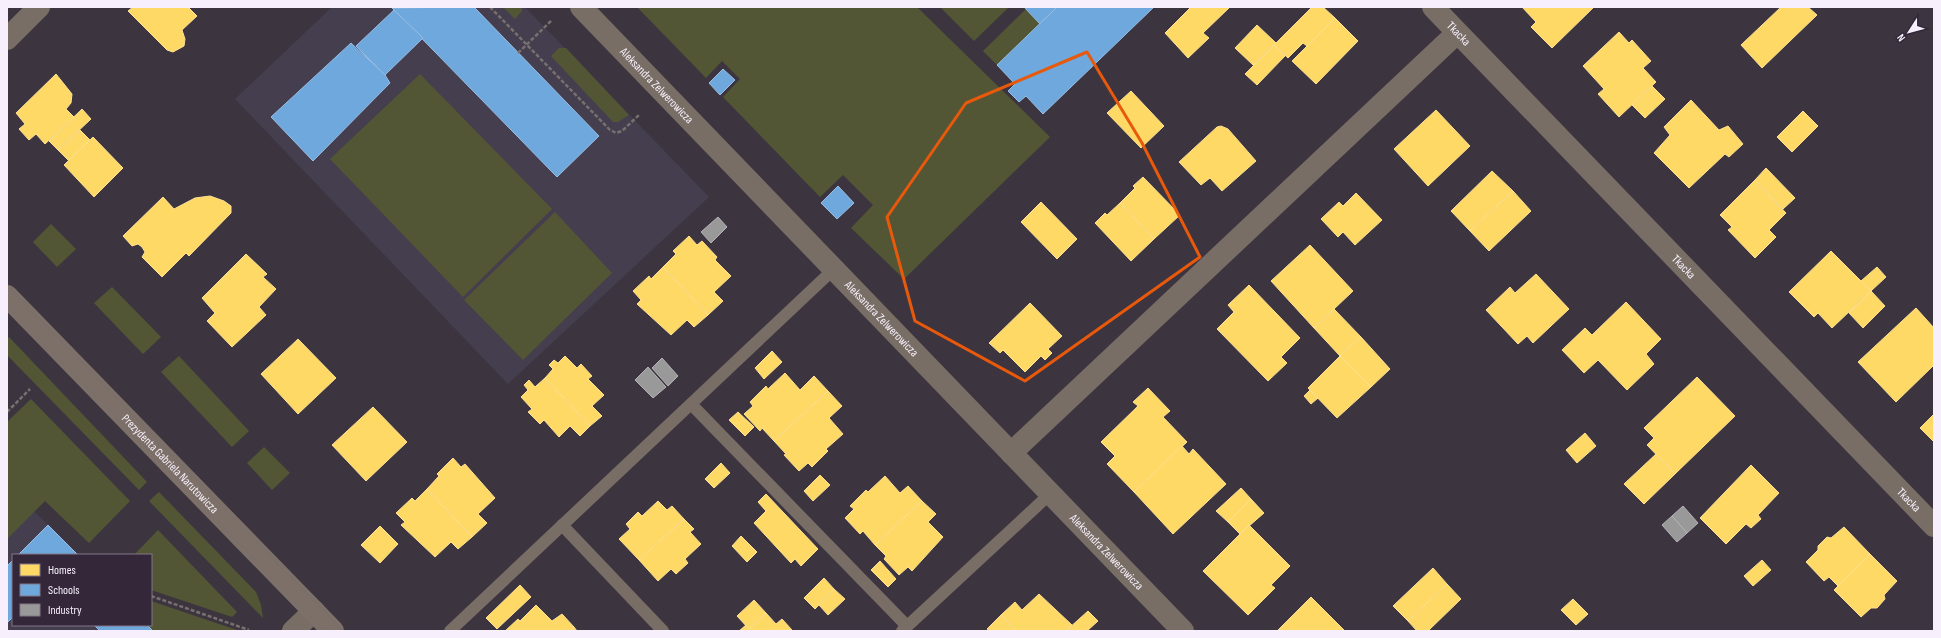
<svg xmlns="http://www.w3.org/2000/svg" width="1941" height="638" font-family="'Sofia Sans Condensed',sans-serif">
<style>
.education{fill:#443e4e}
.green{fill:#535635}
.homes{fill:#ffd966;stroke:#fde093}
.schools{fill:#6fa8dc;stroke:#98bee6}
.industry{fill:#999;stroke:#b5b3b7}
.lines{fill:none;stroke-linecap:round;stroke-linejoin:round}
.path{stroke:#78706f;stroke-width:2.5;stroke-dasharray:4 2;stroke-linecap:butt}
.lane{stroke:#796e66;stroke-width:12}
.street{stroke:#796e66;stroke-width:22}
.secondary{stroke:#7d7069;stroke-width:22}
.tram{stroke:#776e6e;stroke-width:1}
.marked{fill:none;stroke:#e8590c;stroke-width:3;stroke-linejoin:round}
.labels{text-anchor:middle;dominant-baseline:central;stroke-width:4;stroke-linejoin:round;paint-order:stroke}
.street-label{font-size:12px;fill:#f7f0fc;stroke:#332739}
</style>
<rect width="100%" height="100%" fill="#3c353f"/>
<!-- education -->
<g class="education">
<polygon points="332,7 525,7 709,197 508,384 235,99"/>
<polygon points="7,484 78,555 13,555 13,625 147,625 153,631 7,631"/>
</g>
<!-- green -->
<g class="green">
<polygon points="503,7 522,7 522,11 515,19"/>
<polygon points="637,7 917,7 1050,137 904,279 851,228 873,205 843,175 820,197 723,97 740,79 722,61 706,78"/>
<polygon points="940,7 1009,7 974,41"/>
<polygon points="1026,9 1040,24 997,65 983,51"/>
<polygon points="559,48 566,48 629,115 618,122 613,122 551,56"/>
<polygon points="420,74 552,209 463,297 330,159"/>
<polygon points="555,212 612,273 523,360 464,300"/>
<polygon points="51,224 76,249 57,267 33,242"/>
<polygon points="112,287 161,337 143,354 94,303"/>
<polygon points="9,337 147,482 139,490 7,355 7,339"/>
<polygon points="179,356 249,431 232,447 161,372"/>
<polygon points="31,399 130,501 89,543 45,501 7,539 7,422"/>
<polygon points="264,447 290,473 272,490 247,463"/>
<polygon points="159,492 256,592 261,605 263,618 149,501"/>
<polygon points="158,530 237,612 232,617 151,590 151,555 134,555"/>
<polygon points="151,601 237,630 153,631 147,625 151,625"/>
</g>
<!-- homes -->
<g class="homes">
<polygon points="133,7 188,7 197,16 182,30 185,39 184,46 173,52 167,50 128,11"/>
<polygon points="1191,7 1230,7 1203,33 1209,38 1188,58 1165,33"/>
<polygon points="1312,7 1323,7 1335,18 1307,46 1303,43 1288,58 1274,45"/>
<polygon points="1522,7 1594,7 1552,48 1531,27 1536,22"/>
<polygon points="1781,7 1808,7 1817,15 1762,68 1741,45"/>
<polygon points="1335,18 1358,41 1316,84 1292,61"/>
<polygon points="1257,25 1276,43 1253,65 1235,48"/>
<polygon points="1619,32 1629,43 1632,40 1651,61 1643,68 1656,82 1619,117 1598,94 1604,89 1583,66"/>
<polygon points="1274,45 1285,56 1257,85 1245,74"/>
<polygon points="56,74 72,94 71,103 66,109 74,117 45,144 36,134 29,140 19,129 25,124 16,113"/>
<polygon points="1652,86 1665,99 1645,118 1632,105"/>
<polygon points="1131,91 1164,126 1141,148 1107,113"/>
<polygon points="1691,100 1719,130 1728,126 1743,144 1729,157 1725,154 1689,188 1654,153 1670,135 1664,127"/>
<polygon points="82,109 91,119 58,150 49,141"/>
<polygon points="1436,110 1470,146 1428,186 1394,149"/>
<polygon points="1803,111 1818,126 1792,152 1777,137"/>
<polygon points="1221,126 1228,129 1256,161 1222,191 1210,178 1201,185 1179,162 1217,127"/>
<polygon points="80,130 90,140 69,161 58,150"/>
<polygon points="93,137 123,168 94,197 64,165"/>
<polygon points="1766,168 1795,198 1783,209 1755,180"/>
<polygon points="1492,171 1513,191 1470,231 1451,211"/>
<polygon points="1143,177 1180,215 1154,239 1120,203 1135,188 1133,186"/>
<polygon points="1755,180 1786,213 1769,230 1776,237 1755,258 1728,230 1732,227 1720,215"/>
<polygon points="1513,191 1531,211 1489,251 1470,231"/>
<polygon points="1356,193 1382,220 1355,245 1343,232 1338,237 1321,219 1339,202 1343,206"/>
<polygon points="210,196 224,201 231,206 231,213 189,256 186,253 162,277 142,257 145,252 142,247 138,244 132,246 123,236 163,197 174,209 195,198"/>
<polygon points="1041,202 1077,239 1057,259 1021,222"/>
<polygon points="1120,203 1154,239 1131,261 1095,223 1105,213 1107,215"/>
<polygon points="689,236 697,245 702,241 717,257 715,260 731,276 714,292 723,301 708,315 663,267 676,254 673,251"/>
<polygon points="1310,245 1353,291 1314,328 1271,281"/>
<polygon points="1831,251 1871,291 1832,328 1818,313 1814,317 1789,292"/>
<polygon points="246,254 267,274 263,277 276,289 259,307 266,315 232,347 207,321 215,313 202,298"/>
<polygon points="663,267 708,315 694,327 687,320 671,335 637,304 641,300 633,291 649,276 651,279"/>
<polygon points="1877,267 1886,277 1871,291 1861,281"/>
<polygon points="1536,274 1569,309 1533,343 1527,336 1518,344 1486,310 1510,287 1515,293"/>
<polygon points="1249,285 1300,338 1281,357 1287,363 1268,381 1217,329 1234,312 1228,305"/>
<polygon points="1871,291 1885,306 1863,328 1849,313"/>
<polygon points="1626,302 1661,339 1646,354 1654,364 1627,390 1598,360 1584,373 1562,350 1585,328 1592,335"/>
<polygon points="1030,303 1062,336 1048,349 1052,353 1045,360 1041,356 1025,372 1003,350 1000,353 989,343"/>
<polygon points="1916,308 1934,328 1934,365 1896,402 1858,362"/>
<polygon points="1334,309 1361,337 1340,356 1314,328"/>
<polygon points="1361,337 1390,369 1371,387 1340,356"/>
<polygon points="298,339 336,378 298,414 261,374"/>
<polygon points="772,351 782,362 764,379 755,368"/>
<polygon points="565,356 577,368 581,364 592,376 588,379 604,395 592,406 602,416 590,426 545,378 553,369 549,365 554,360 558,363"/>
<polygon points="1340,356 1371,387 1337,418 1308,388"/>
<polygon points="785,373 800,390 814,376 828,391 774,441 762,428 760,431 744,414 753,406 750,402 766,386 768,389"/>
<polygon points="1697,377 1735,416 1675,474 1647,445 1654,438 1644,428"/>
<polygon points="545,378 590,426 580,436 570,426 559,437 544,420 540,424 528,412 532,409 521,397 528,390 524,385 529,380 535,387"/>
<polygon points="1148,388 1170,411 1163,417 1187,442 1134,492 1107,464 1115,456 1101,442 1138,406 1133,402"/>
<polygon points="1310,390 1318,398 1311,404 1304,396"/>
<polygon points="828,391 842,406 829,418 843,434 826,449 828,451 812,467 808,463 799,471 784,455 786,454 774,441"/>
<polygon points="373,407 407,442 366,481 332,445"/>
<polygon points="738,412 754,427 745,436 729,420"/>
<polygon points="1934,414 1934,442 1920,428"/>
<polygon points="1585,433 1596,446 1577,463 1566,450"/>
<polygon points="1182,446 1189,454 1193,449 1226,484 1173,534 1134,492"/>
<polygon points="1656,454 1675,474 1644,504 1624,484"/>
<polygon points="453,458 461,467 465,464 495,498 478,514 487,523 472,537 427,489 439,476 437,474"/>
<polygon points="721,463 730,473 714,488 705,479"/>
<polygon points="1751,465 1779,493 1758,515 1761,519 1751,528 1746,524 1726,544 1700,518"/>
<polygon points="820,475 830,485 813,501 804,491"/>
<polygon points="885,476 900,493 908,486 922,501 875,545 863,531 860,534 845,518 854,509 850,506 866,490 868,492"/>
<polygon points="1241,488 1251,499 1228,522 1216,511"/>
<polygon points="427,489 472,537 458,549 451,542 435,557 401,525 405,522 396,513 412,498 415,501"/>
<polygon points="766,494 818,549 801,566 795,559 791,563 754,523 766,511 758,502"/>
<polygon points="1251,499 1264,513 1240,534 1228,522"/>
<polygon points="658,501 667,510 672,506 684,519 639,560 619,539 630,529 626,524 638,512 642,516"/>
<polygon points="922,501 936,514 928,522 943,537 912,571 908,567 899,575 884,559 886,556 875,545"/>
<polygon points="684,519 694,529 690,532 701,544 685,559 688,563 676,574 671,569 658,581 639,560"/>
<polygon points="1249,525 1290,566 1271,585 1275,588 1248,615 1203,571"/>
<polygon points="380,526 398,544 380,563 361,545"/>
<polygon points="1844,527 1870,554 1838,586 1829,577 1824,581 1806,562 1818,550 1818,546 1827,537 1831,538"/>
<polygon points="741,536 757,552 747,562 732,546"/>
<polygon points="1870,554 1897,581 1884,595 1885,599 1877,608 1871,608 1861,617 1834,590"/>
<polygon points="1762,560 1771,570 1753,586 1744,576"/>
<polygon points="880,561 896,579 888,587 871,570"/>
<polygon points="1433,568 1447,584 1408,621 1393,606"/>
<polygon points="824,578 834,589 815,609 804,598"/>
<polygon points="1447,584 1461,599 1428,631 1417,631 1408,621"/>
<polygon points="520,585 531,597 497,629 486,618"/>
<polygon points="834,589 845,599 828,615 819,605"/>
<polygon points="1039,594 1072,625 1068,629 1070,631 1016,631 1001,615 1015,602 1022,610"/>
<polygon points="1311,597 1345,631 1277,631"/>
<polygon points="1573,599 1588,614 1576,625 1561,610"/>
<polygon points="754,600 766,613 749,629 737,616"/>
<polygon points="536,605 552,621 562,614 574,627 569,631 505,631 518,619 520,621"/>
<polygon points="1088,611 1098,621 1087,631 1070,631 1068,629"/>
<polygon points="766,613 776,624 782,619 792,630 739,631 746,625 749,629"/>
<polygon points="1001,615 1016,631 990,631 987,629"/>
<polygon points="574,627 577,631 569,631"/>
</g>
<!-- schools -->
<g class="schools">
<polygon points="474,7 599,136 557,177 392,8"/>
<polygon points="1024,7 1057,7 1040,24"/>
<polygon points="1057,7 1154,7 1043,114 1026,96 1019,102 1008,91 1015,84 997,65"/>
<polygon points="394,10 423,38 385,75 356,46"/>
<polygon points="351,43 385,75 390,83 313,161 271,117"/>
<polygon points="723,69 735,80 720,95 709,83"/>
<polygon points="838,186 854,203 837,219 821,203"/>
<polygon points="48,525 78,555 18,555"/>
<polygon points="13,560 13,617 7,623 7,566"/>
<polygon points="94,625 147,625 153,631 100,631"/>
</g>
<!-- industry -->
<g class="industry">
<polygon points="718,217 727,227 711,243 701,232"/>
<polygon points="662,358 678,376 668,386 652,368"/>
<polygon points="648,367 666,387 653,398 635,380"/>
<polygon points="1683,506 1698,523 1687,533 1672,516"/>
<polygon points="1672,516 1687,533 1677,542 1662,525"/>
</g>
<g class="lines">
<!-- path -->
<g class="path">
<polyline points="490,7 610,130 616,133 622,131 640,114"/>
<polyline points="518,53 552,20"/>
<polyline points="7,412 30,389"/>
<polyline points="151,596 249,630"/>
</g>
<!-- lane -->
<g class="lane">
<polyline points="691,404 907,626"/>
<polyline points="562,525 663,631"/>
<polyline points="450,631 834,269"/>
<polyline points="902,631 1050,494"/>
</g>
<!-- street -->
<g class="street">
<path id="s1" d="M581 7 1183 631"/>
<path id="s2" d="M1433 7 1934 526"/>
<polyline points="7,39 39,7"/>
<polyline points="1011,453 1457,33"/>
<polyline points="293,631 314,611"/>
</g>
<!-- secondary -->
<path class="secondary" id="s3" d="M7 296 333 631"/>
<!-- tram -->
<g class="tram">
<polyline points="7,286 343,631"/>
<polyline points="7,305 324,631"/>
</g>
</g>
<!-- marked area -->
<path class="marked" d="M1087 52 1142 143 1200 257 1025 381 915 321 887 217 966 103Z"/>
<g class="labels">
<!-- street labels -->
<g class="street-label">
<text stroke="none"><textPath href="#s2" startOffset="37">Tkacka</textPath></text>
<text stroke="none"><textPath href="#s1" startOffset="109">Aleksandra Zelwerowicza</textPath></text>
<text stroke="none"><textPath href="#s2" startOffset="361">Tkacka</textPath></text>
<text stroke="none"><textPath href="#s1" startOffset="433">Aleksandra Zelwerowicza</textPath></text>
<text stroke="none"><textPath href="#s3" startOffset="234">Prezydenta Gabriela Narutowicza</textPath></text>
<text stroke="none"><textPath href="#s2" startOffset="685">Tkacka</textPath></text>
<text stroke="none"><textPath href="#s1" startOffset="757">Aleksandra Zelwerowicza</textPath></text>
</g>
</g>
<!-- border -->
<rect width="1941" height="638" fill="none" stroke="#f7f0fc" stroke-width="16"/>
<!-- legend -->
<rect x="12" y="554" width="140" height="72" fill="#332739" stroke="#817787"/>
<rect x="20" y="564" width="20" height="12" fill="#ffd966" stroke="#817787"/>
<text x="48" y="574" font-size="12" fill="#f7f0fc">Homes</text>
<rect x="20" y="584" width="20" height="12" fill="#6fa8dc" stroke="#817787"/>
<text x="48" y="594" font-size="12" fill="#f7f0fc">Schools</text>
<rect x="20" y="604" width="20" height="12" fill="#999999" stroke="#817787"/>
<text x="48" y="614" font-size="12" fill="#f7f0fc">Industry</text>
<!-- north arrow -->
<g transform="translate(1909 32) rotate(234)" stroke="#332739" stroke-width="3" paint-order="stroke">
<path d="M0-3L7 15L0 10L-7 15Z" fill="#f7f0fc"/>
<text y="-6" font-size="11" font-weight="bold" text-anchor="middle" fill="#f7f0fc">N</text>
</g>
</svg>
